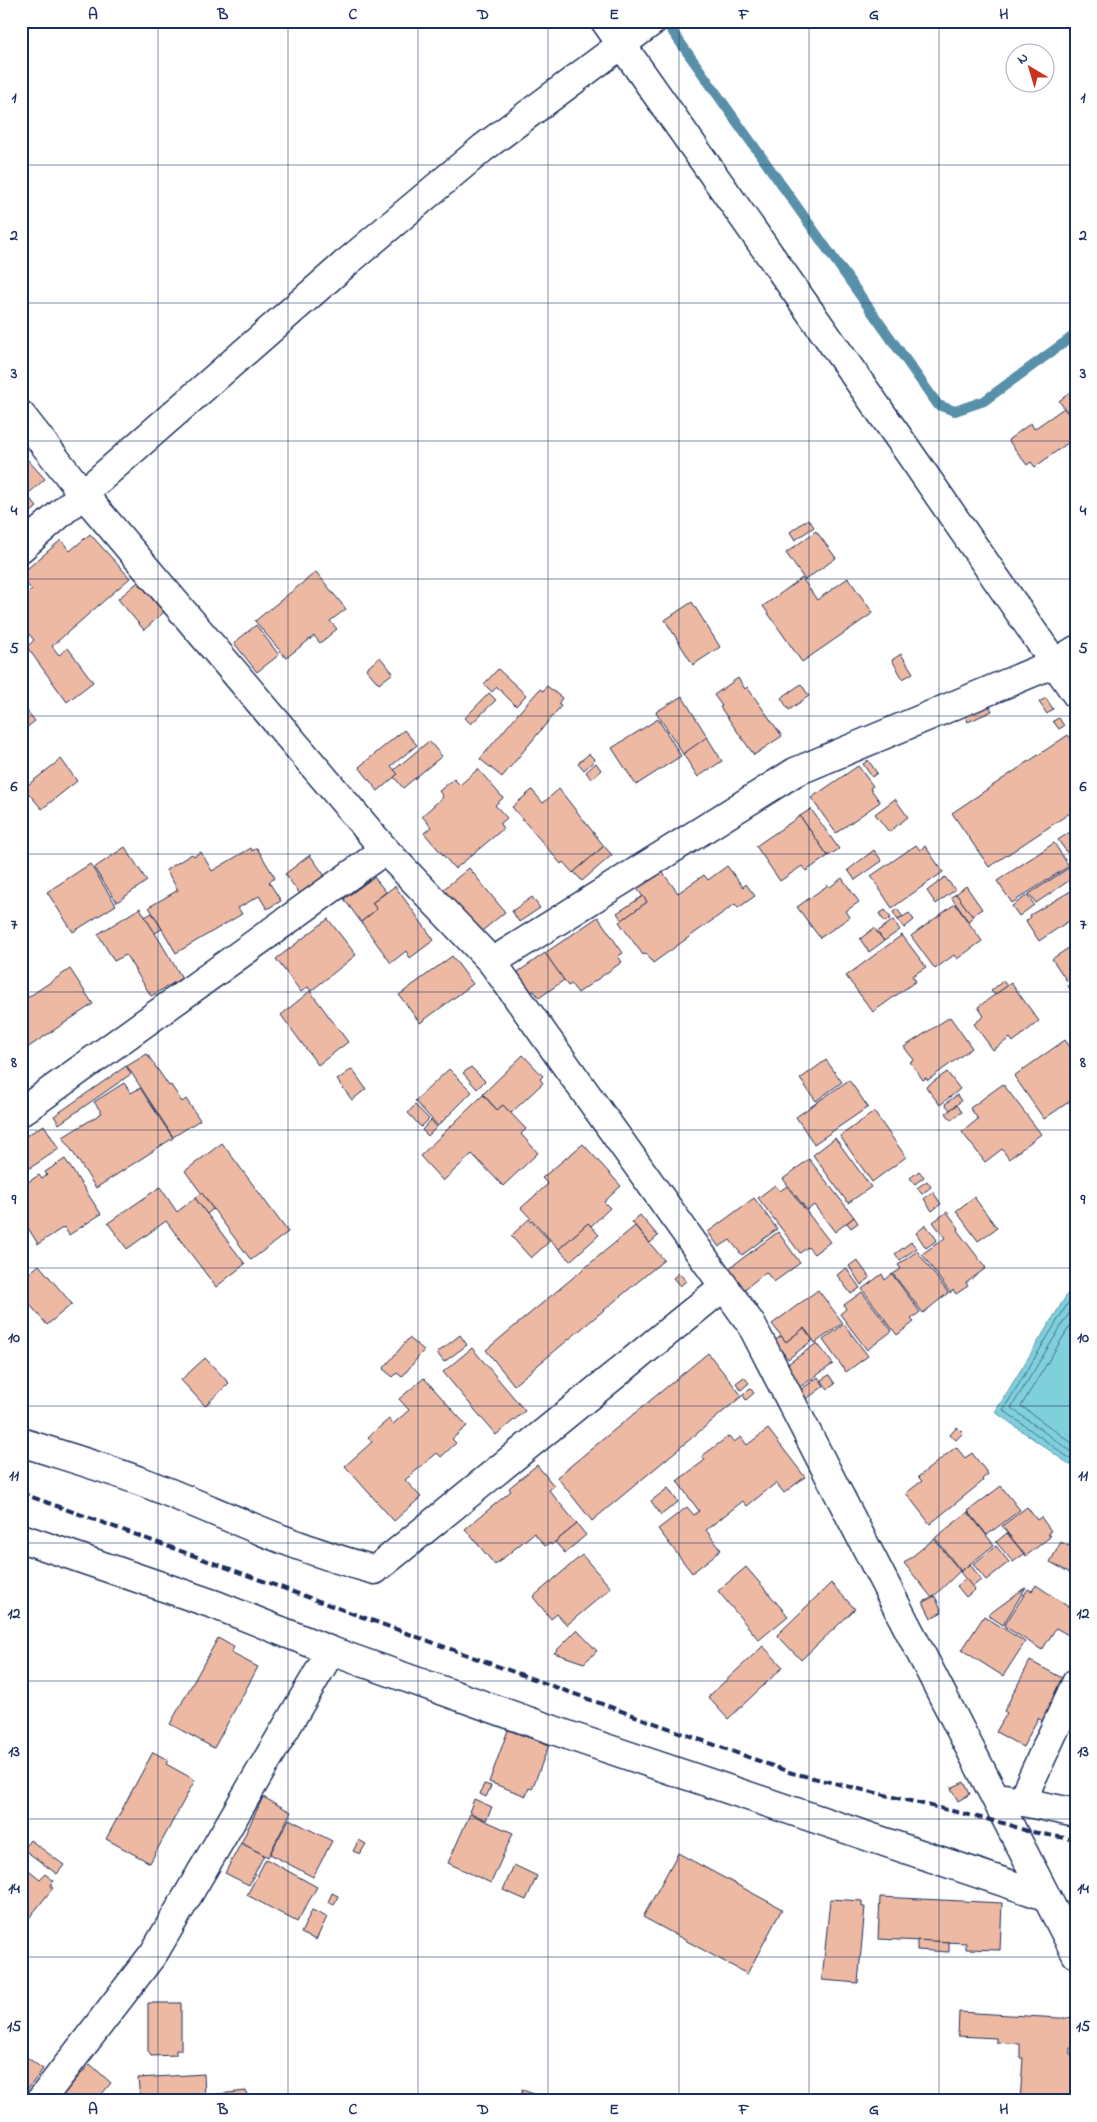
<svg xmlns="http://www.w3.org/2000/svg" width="1097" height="2122" font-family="'Indie Flower',sans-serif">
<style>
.water{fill:#80d0db;stroke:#5890a9}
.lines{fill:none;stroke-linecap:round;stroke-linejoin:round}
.shore{stroke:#436f90;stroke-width:1}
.stream{stroke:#5890a9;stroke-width:10}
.building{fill:#eeb9a2;stroke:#1b2f5e}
.minor-casing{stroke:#1b2f5e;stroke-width:31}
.tertiary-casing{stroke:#1b2f5e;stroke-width:31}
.minor{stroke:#fff;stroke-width:28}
.tertiary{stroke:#fff;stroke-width:28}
.rail{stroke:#1b2f5e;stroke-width:4;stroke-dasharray:8 4;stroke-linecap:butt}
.grid{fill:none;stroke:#1b2f5e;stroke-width:1;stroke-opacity:0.55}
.neatline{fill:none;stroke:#1b2f5e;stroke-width:2}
.grid-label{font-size:16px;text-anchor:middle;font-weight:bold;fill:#1b2f5e}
</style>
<rect width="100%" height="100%" fill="#fff"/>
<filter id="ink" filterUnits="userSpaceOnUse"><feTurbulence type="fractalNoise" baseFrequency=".02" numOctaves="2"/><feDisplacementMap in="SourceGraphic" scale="10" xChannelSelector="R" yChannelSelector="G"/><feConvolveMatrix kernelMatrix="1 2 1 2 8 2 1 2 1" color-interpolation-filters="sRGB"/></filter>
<g filter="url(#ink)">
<!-- water -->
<polygon class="water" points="1076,1280 1076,1469 995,1412"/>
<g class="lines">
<!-- shore -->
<g class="shore">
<polyline points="1076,1290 1003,1410 1076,1463"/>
<polyline points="1076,1302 1011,1408 1076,1455"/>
<polyline points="1076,1316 1021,1406 1076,1446"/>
</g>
<!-- stream -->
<polyline class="stream" points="665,21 938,405 955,411 984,401 1076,334"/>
</g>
<!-- building -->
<g class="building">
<polygon points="1076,388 1076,424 1059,401"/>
<polygon points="1064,408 1076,424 1076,437 1035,467 1031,462 1027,465 1008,440 1031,423 1034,429"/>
<polygon points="27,459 45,479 28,494 21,487 21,464"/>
<polygon points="26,494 37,507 21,521 21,498"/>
<polygon points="808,519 814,527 795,540 790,532"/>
<polygon points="816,531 836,558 805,580 786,553"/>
<polygon points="90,534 130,578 52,646 59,655 68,648 93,682 67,702 27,647 34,640 21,625 21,598 32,590 21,578 21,574 61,540 70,551"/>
<polygon points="316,572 346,609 330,621 337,629 320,643 314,636 286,658 255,621"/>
<polygon points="802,578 817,600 848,578 873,613 802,662 763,606"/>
<polygon points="138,582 164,612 144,630 118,599"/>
<polygon points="692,602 720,647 693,665 665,620"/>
<polygon points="256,625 279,655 257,672 234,643"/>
<polygon points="901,654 913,673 903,679 892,660"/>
<polygon points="380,657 393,673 379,684 366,669"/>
<polygon points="498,669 526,695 516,706 497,687 492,692 484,684"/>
<polygon points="738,678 745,689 747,687 782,736 754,755 720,707 722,706 714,695"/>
<polygon points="801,684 809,696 789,710 781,698"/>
<polygon points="547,686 562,698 558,704 561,706 502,777 480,759 522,709 540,689 543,691"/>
<polygon points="489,693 496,700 471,724 465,718"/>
<polygon points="682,696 708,738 683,754 656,712"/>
<polygon points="1046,698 1053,709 1047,714 1039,702"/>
<polygon points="21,703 35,721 21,732"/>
<polygon points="989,705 992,711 968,722 965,714"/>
<polygon points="1059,718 1064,726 1059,729 1053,721"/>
<polygon points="658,719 681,756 636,785 612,748"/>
<polygon points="404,730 417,745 391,766 398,774 378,791 359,767"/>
<polygon points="1068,735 1076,746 1076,809 989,867 952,813"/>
<polygon points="707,737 722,761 698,777 683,754"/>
<polygon points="429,741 442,756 403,788 394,777 398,774 394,770"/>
<polygon points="589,754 595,760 584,770 578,763"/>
<polygon points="61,759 77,781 42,809 24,788"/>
<polygon points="868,760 877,773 872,777 863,764"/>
<polygon points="596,763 601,770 591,779 586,772"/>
<polygon points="858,766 873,786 870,788 880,802 836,833 811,798"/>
<polygon points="478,769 503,798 495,805 507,818 500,824 503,829 455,869 424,833 431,827 422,816 443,797 439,791 454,779 460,785"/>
<polygon points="559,789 604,846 573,873 563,862 561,864 512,807 532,790 543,803"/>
<polygon points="895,799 908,817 889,832 875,814"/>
<polygon points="811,809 839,849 828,856 800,816"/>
<polygon points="800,816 828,856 806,871 802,866 780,881 756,846"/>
<polygon points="1076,828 1076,861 1074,862 1058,840"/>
<polygon points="1054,843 1069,866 1012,903 997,881"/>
<polygon points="916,845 920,850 925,846 943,872 892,908 871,876"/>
<polygon points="604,846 612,855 582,881 574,872"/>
<polygon points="125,847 147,881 117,902 94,868"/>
<polygon points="251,848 252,851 257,848 275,878 269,882 281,901 267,909 259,896 238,908 242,914 176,953 149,907 178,890 166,870 192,854 194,856 201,852 212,871"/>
<polygon points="874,850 882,861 855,880 848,870"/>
<polygon points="310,855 325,876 300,894 285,874"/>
<polygon points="90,864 116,905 73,932 47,892"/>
<polygon points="657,865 678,893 704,875 708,880 727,866 743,887 746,884 755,896 738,908 735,904 653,963 646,953 643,955 619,922 647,902 632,882"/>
<polygon points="1070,867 1076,876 1036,903 1029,894"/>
<polygon points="469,868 505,912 476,936 440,892"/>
<polygon points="374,877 386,892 372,903 377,909 361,922 344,899"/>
<polygon points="945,877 955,890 936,904 927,891"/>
<polygon points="842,878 859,902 846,911 850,917 820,938 797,907 828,885 830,887"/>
<polygon points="395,886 434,940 410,958 406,951 391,963 361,922 377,909 372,903"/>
<polygon points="966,886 982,909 972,916 956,894"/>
<polygon points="1076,888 1076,916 1039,941 1026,921 1031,917 1030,915"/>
<polygon points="956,894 973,917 968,921 951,897"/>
<polygon points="1028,895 1034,905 1019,916 1012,906"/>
<polygon points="643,896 647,902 622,920 617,913"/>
<polygon points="532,897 540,908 519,922 512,911"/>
<polygon points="955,904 982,941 957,959 954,955 935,969 911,936"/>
<polygon points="140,908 182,978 151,996 126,955 114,961 98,934"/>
<polygon points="897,909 903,917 898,920 893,912"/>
<polygon points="885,910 891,918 885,922 879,914"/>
<polygon points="152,913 162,929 155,933 145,917"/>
<polygon points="909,913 914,920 904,928 898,920"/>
<polygon points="598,917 623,953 618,956 622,962 578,993 571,984 568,986 545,953"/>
<polygon points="328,919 356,955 311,991 308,987 301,992 276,959"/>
<polygon points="893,920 900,930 884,941 877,932"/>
<polygon points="874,928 884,941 869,952 860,939"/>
<polygon points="902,935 926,967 912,976 916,981 873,1012 846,976"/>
<polygon points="1076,943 1076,975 1067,981 1052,959"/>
<polygon points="545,953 564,980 539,998 534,991 529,994 515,974"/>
<polygon points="452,956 473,984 420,1023 399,995"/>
<polygon points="70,969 93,1004 21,1052 21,1002"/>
<polygon points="1003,981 1007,986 995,995 991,991"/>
<polygon points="1076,981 1076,991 1073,993 1068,986"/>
<polygon points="1011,983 1039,1021 1013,1042 1010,1038 993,1050 974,1024 984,1016 978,1007"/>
<polygon points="310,991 348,1042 318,1065 281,1015"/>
<polygon points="950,1017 972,1048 928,1080 926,1078 923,1080 910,1062 914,1060 904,1047"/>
<polygon points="1065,1040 1076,1055 1076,1097 1044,1119 1014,1076"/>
<polygon points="147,1054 169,1086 171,1085 182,1102 186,1099 200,1120 173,1137 127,1066"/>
<polygon points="523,1055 543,1076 540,1079 543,1083 511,1113 503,1105 497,1110 483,1094"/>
<polygon points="826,1060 842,1082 816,1101 800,1079"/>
<polygon points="126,1066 131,1074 59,1124 54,1116"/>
<polygon points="471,1067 485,1081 477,1089 463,1073"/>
<polygon points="352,1069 366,1089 352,1100 337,1080"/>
<polygon points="449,1069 472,1092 438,1126 415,1101"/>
<polygon points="947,1072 960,1089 940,1105 926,1087"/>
<polygon points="849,1080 868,1107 814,1144 796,1117"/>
<polygon points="124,1083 131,1093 140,1088 173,1138 96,1188 63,1137 102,1113 94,1102"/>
<polygon points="1003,1084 1041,1134 1009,1159 1002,1149 985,1162 962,1132 978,1119 970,1108"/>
<polygon points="483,1095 497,1110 503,1105 526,1129 521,1134 538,1153 503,1186 472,1154 443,1181 420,1156"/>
<polygon points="957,1095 961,1101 950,1110 945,1104"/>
<polygon points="415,1105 429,1119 421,1127 408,1113"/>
<polygon points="957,1105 962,1112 951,1120 946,1113"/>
<polygon points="874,1112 906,1157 872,1182 840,1136"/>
<polygon points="431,1120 437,1127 428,1136 422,1130"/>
<polygon points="44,1125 59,1149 30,1168 21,1154 21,1139"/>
<polygon points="835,1138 871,1187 848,1203 813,1155"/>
<polygon points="222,1143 288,1232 251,1260 185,1171"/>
<polygon points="583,1144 621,1186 604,1202 610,1208 591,1226 588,1223 559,1249 521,1208 548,1184 542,1178"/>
<polygon points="65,1159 101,1214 69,1235 64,1227 38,1244 25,1223 21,1225 21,1192 27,1188 25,1184 39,1175 42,1179 47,1175 45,1172"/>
<polygon points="809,1159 854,1217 835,1232 814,1205 807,1210 783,1179"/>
<polygon points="919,1171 924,1177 915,1184 910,1178"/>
<polygon points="927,1181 931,1187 922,1194 917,1188"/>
<polygon points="775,1185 780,1191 787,1186 830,1242 814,1254 808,1247 800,1253 758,1198"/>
<polygon points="160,1187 177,1212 195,1198 245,1264 216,1287 166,1221 127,1249 108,1223"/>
<polygon points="933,1192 941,1204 932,1211 924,1199"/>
<polygon points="202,1193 213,1209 207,1214 195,1198"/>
<polygon points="974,1197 997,1228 978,1241 956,1211"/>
<polygon points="754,1198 777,1229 742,1255 730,1240 719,1247 708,1232"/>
<polygon points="947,1212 959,1228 957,1230 986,1268 966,1283 968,1286 956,1294 953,1290 950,1293 922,1254 945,1238 933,1222"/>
<polygon points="640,1215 658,1236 650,1243 632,1222"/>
<polygon points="854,1217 858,1223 851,1228 847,1223"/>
<polygon points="529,1219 550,1241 531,1258 511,1236"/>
<polygon points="588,1223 599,1235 570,1261 559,1249"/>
<polygon points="926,1225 937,1240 926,1248 916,1233"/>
<polygon points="635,1226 664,1260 514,1385 486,1350"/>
<polygon points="778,1232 800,1263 774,1282 766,1272 736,1296 720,1275"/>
<polygon points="911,1242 917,1248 900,1260 895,1254"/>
<polygon points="917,1251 948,1293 923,1313 893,1274 901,1269 898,1265"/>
<polygon points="857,1260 870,1278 861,1285 849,1266"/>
<polygon points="39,1265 72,1304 47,1325 21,1294 21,1280"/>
<polygon points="846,1268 860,1288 851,1294 837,1275"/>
<polygon points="679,1273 686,1281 680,1286 673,1278"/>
<polygon points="882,1274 885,1280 892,1274 920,1312 911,1319 914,1322 897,1335 862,1289"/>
<polygon points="818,1290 843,1323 815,1343 804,1328 786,1342 772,1324"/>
<polygon points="862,1292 892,1331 867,1350 840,1314 846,1309 844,1305"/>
<polygon points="844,1324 868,1356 846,1372 823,1340"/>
<polygon points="804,1328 813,1340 788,1359 774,1341 781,1336 786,1342"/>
<polygon points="460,1335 467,1345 444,1362 437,1353"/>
<polygon points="409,1338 424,1350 402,1377 397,1373 393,1377 383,1369"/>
<polygon points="817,1343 833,1364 800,1387 785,1366"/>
<polygon points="472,1348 525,1411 496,1435 443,1372"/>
<polygon points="708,1353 742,1396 592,1521 557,1477"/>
<polygon points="205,1358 229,1383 205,1406 181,1380"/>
<polygon points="829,1375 835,1384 828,1389 821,1380"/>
<polygon points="744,1377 749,1383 741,1390 736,1383"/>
<polygon points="818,1377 824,1386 805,1400 799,1391"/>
<polygon points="424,1378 467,1426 452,1439 456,1443 441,1457 437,1453 405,1480 421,1497 394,1521 345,1466 372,1442 368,1437 389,1419 393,1424 409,1410 399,1399"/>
<polygon points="750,1388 754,1393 746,1400 743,1395"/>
<polygon points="957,1427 963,1433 956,1440 950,1435"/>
<polygon points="768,1429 805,1477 784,1493 776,1483 747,1506 743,1501 706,1530 721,1550 692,1573 658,1529 687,1507 694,1515 699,1511 677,1481 705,1460 702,1456 729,1436 734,1442 741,1437 747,1445"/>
<polygon points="956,1447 965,1458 972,1453 988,1474 982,1479 983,1481 930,1524 906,1493 922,1481 918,1477"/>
<polygon points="537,1465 554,1486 549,1490 577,1524 551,1545 550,1543 545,1546 534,1533 495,1565 465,1529 511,1491 509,1488"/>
<polygon points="1001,1486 1020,1510 987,1535 968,1511"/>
<polygon points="668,1488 678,1502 661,1515 651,1501"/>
<polygon points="1027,1507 1037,1520 1041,1517 1051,1531 1048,1533 1050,1537 1026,1556 1002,1526"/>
<polygon points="968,1512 994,1545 961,1571 935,1538"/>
<polygon points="577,1524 586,1535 565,1553 555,1542"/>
<polygon points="1007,1533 1024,1554 1013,1562 996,1542"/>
<polygon points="934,1539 960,1571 932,1598 904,1563"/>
<polygon points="1076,1541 1076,1576 1050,1562 1061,1542 1068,1546"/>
<polygon points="996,1546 1009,1562 986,1580 973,1564"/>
<polygon points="582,1555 611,1588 567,1625 557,1614 551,1619 533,1597"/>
<polygon points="970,1564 981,1580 972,1587 960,1572"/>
<polygon points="746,1567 788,1616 759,1640 718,1591"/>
<polygon points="966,1579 975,1590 966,1597 957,1586"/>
<polygon points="831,1583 855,1609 801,1660 777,1635"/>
<polygon points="1036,1585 1076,1612 1076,1627 1070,1636 1056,1628 1042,1650 1004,1626 1028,1589 1032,1591"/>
<polygon points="1026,1587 1003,1625 988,1615"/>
<polygon points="935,1596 942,1612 931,1618 923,1602"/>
<polygon points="984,1616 1025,1642 1003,1676 962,1650"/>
<polygon points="577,1630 597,1651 584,1663 554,1653"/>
<polygon points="218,1638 234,1647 231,1653 258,1667 214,1748 170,1724"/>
<polygon points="763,1646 783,1667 728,1719 708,1697"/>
<polygon points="1030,1661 1066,1680 1044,1722 1038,1718 1023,1747 996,1732 1007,1713 1004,1711"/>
<polygon points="508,1730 549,1745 532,1789 529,1788 526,1796 489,1782"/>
<polygon points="153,1752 168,1760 166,1764 195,1780 150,1863 106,1839"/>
<polygon points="964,1782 970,1794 958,1801 951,1788"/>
<polygon points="484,1784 491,1786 486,1797 480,1794"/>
<polygon points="263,1797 291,1812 268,1857 241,1843"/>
<polygon points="474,1799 492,1807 486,1820 469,1812"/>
<polygon points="470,1814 513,1833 491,1883 448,1863"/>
<polygon points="289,1819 332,1841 313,1877 270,1854"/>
<polygon points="30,1840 64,1865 57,1874 23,1849"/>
<polygon points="359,1840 366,1844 360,1854 353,1851"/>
<polygon points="241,1843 264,1855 249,1885 225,1873"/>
<polygon points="678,1853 782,1909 747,1974 643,1917"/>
<polygon points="266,1859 317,1887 297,1922 247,1895"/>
<polygon points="21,1864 40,1879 45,1874 54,1881 50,1886 53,1888 21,1928"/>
<polygon points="514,1865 537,1876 526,1900 503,1890"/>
<polygon points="332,1893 338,1896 334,1905 328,1902"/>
<polygon points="880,1897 1002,1903 1000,1950 966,1949 966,1943 878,1939"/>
<polygon points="830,1899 862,1901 862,1907 865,1907 858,1983 822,1980"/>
<polygon points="312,1910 327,1917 316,1940 301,1933"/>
<polygon points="917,1940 949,1942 949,1952 917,1950"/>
<polygon points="148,2003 181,2003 181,2050 176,2050 176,2055 151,2056 148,2051"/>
<polygon points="959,2012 1076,2019 1076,2048 1070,2048 1070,2054 1076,2054 1076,2101 1020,2101 1023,2058 1020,2058 1020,2044 996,2042 996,2038 958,2036"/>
<polygon points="21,2053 43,2069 21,2098"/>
<polygon points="90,2064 111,2083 96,2101 57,2101"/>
<polygon points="204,2074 205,2097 153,2101 150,2099 140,2099 138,2078"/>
<polygon points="522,2090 556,2101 522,2101"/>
<polygon points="246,2091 247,2096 258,2095 258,2098 264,2098 264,2101 209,2101 209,2095"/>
</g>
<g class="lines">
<defs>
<g id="minor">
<polyline points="21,415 84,495 385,850 492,962 751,1324 1076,1954"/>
<polyline points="21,548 345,264"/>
<polyline points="492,962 795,772 1055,663 1076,650"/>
<polyline points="21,1112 385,850"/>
<path d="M21 1442C67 1457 114 1470 158 1488 230 1517 299 1550 375 1570L723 1287"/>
<polyline points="21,1538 216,1605 331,1651 576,1738 1045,1896"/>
<polyline points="1004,1798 1076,1813"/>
<polyline points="1021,1802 1076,1683"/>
<polyline points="40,2101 154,1953 331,1651"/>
</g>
<g id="tertiary">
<polyline points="605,21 901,441 1076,694"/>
<polyline points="345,264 483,148 653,21"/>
</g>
</defs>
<!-- minor casing -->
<use href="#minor" class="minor-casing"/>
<!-- tertiary casing -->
<use href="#tertiary" class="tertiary-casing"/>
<!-- minor -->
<use href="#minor" class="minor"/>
<!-- tertiary -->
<use href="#tertiary" class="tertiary"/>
<!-- rail -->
<polyline class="rail" points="21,1493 792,1773 1007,1824 1027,1831 1076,1840"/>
</g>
</g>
<!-- grid -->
<path class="grid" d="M158 21V2101M288 21V2101M418 21V2101M548 21V2101M679 21V2101M809 21V2101M939 21V2101M21 165H1076M21 303H1076M21 441H1076M21 579H1076M21 716H1076M21 854H1076M21 992H1076M21 1130H1076M21 1268H1076M21 1406H1076M21 1543H1076M21 1681H1076M21 1819H1076M21 1957H1076"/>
<!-- margin -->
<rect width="1097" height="2122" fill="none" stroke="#fff" stroke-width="55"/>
<!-- north arrow -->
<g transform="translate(1030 68) rotate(322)"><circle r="24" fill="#ffffff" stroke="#a4acbf"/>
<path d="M0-4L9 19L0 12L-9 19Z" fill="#c8321e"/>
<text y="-8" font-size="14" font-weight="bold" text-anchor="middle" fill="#1b2f5e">N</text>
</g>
<rect x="28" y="28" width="1042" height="2066" class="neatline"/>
<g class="grid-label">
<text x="93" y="19">A</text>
<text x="223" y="19">B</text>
<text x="353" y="19">C</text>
<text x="483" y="19">D</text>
<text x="614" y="19">E</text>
<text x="744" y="19">F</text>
<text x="874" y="19">G</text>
<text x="1004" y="19">H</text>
<text x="14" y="102">1</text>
<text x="1083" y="102">1</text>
<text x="14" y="240">2</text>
<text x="1083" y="240">2</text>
<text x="14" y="378">3</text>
<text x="1083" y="378">3</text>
<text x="14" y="515">4</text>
<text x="1083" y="515">4</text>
<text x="14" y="653">5</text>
<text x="1083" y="653">5</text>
<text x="14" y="791">6</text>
<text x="1083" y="791">6</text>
<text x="14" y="929">7</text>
<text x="1083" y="929">7</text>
<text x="14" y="1067">8</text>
<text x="1083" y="1067">8</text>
<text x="14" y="1204">9</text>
<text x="1083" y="1204">9</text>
<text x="14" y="1342">10</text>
<text x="1083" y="1342">10</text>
<text x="14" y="1480">11</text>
<text x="1083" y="1480">11</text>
<text x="14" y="1618">12</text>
<text x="1083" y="1618">12</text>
<text x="14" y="1756">13</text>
<text x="1083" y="1756">13</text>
<text x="14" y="1893">14</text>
<text x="1083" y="1893">14</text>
<text x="14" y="2031">15</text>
<text x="1083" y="2031">15</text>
<text x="93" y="2114">A</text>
<text x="223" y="2114">B</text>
<text x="353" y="2114">C</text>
<text x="483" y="2114">D</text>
<text x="614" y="2114">E</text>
<text x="744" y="2114">F</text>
<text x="874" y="2114">G</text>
<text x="1004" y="2114">H</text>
</g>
</svg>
